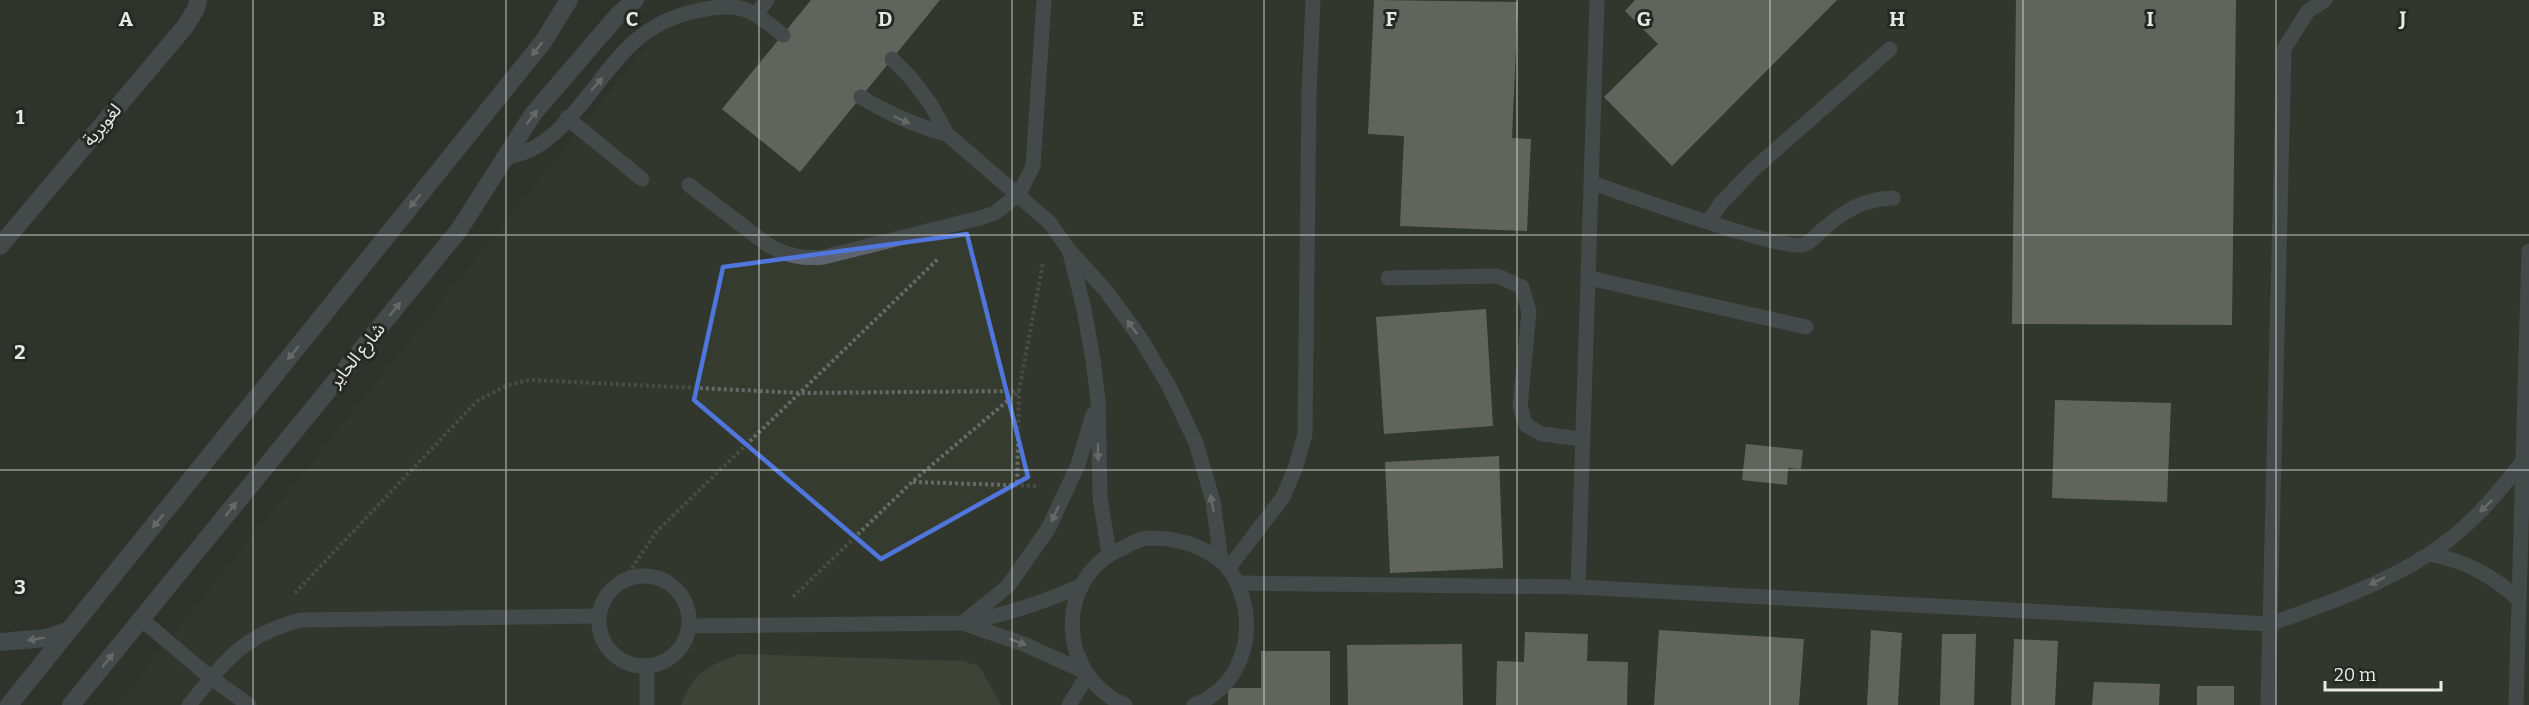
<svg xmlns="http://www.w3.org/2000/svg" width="2529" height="705" font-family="Bitter,'Noto Sans Arabic',serif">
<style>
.built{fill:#353c2f}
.green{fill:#4e5a45}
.building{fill:#9ca099}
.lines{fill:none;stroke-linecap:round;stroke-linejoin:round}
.path{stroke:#676a64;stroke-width:4;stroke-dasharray:3 3;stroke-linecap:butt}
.lane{stroke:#5d646f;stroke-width:15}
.street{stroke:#5d646f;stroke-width:18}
.oneway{fill:#a9aeb0}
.marked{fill:none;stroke:#5075dc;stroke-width:4.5;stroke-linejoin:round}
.grid{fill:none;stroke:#e8eae6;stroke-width:1.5;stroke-opacity:0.55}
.labels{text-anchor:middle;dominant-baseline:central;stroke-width:6;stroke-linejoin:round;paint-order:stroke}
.street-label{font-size:18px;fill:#e8eae6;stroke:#252923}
.grid-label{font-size:20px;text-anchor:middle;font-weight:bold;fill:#e8eae6;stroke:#252923;stroke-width:6;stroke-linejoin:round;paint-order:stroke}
</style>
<rect width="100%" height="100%" fill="#2f332c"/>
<!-- built -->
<polygon class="built" points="684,0 2529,0 2529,705 117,705"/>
<!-- green -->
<path class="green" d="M740 654 963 661 979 666 1001 705H681C694 671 709 666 740 654Z"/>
<!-- building -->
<g class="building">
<polygon points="811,0 940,0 800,172 722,109"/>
<polygon points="1374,0 1518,2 1512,138 1531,139 1527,231 1400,226 1404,136 1368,134"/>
<polygon points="1635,0 1837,0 1672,166 1604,97 1658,44 1625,11"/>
<polygon points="2016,0 2236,0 2232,325 2012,324"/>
<polygon points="1486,309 1493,426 1384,434 1376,317"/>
<polygon points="2055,400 2171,403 2167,502 2052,498"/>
<polygon points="1746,444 1803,450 1801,469 1788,468 1787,485 1742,480"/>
<polygon points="1499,456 1503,568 1390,573 1385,462"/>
<polygon points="1659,630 1804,639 1799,705 1654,705"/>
<polygon points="1871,630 1902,633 1898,705 1867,705"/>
<polygon points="1525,632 1588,634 1587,661 1628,662 1627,705 1496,705 1497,661 1524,662"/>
<polygon points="1942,634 1976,634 1974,705 1940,705"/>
<polygon points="2014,639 2058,641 2055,705 2011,705"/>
<polygon points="1462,644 1463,705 1348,705 1347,645"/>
<polygon points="1261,651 1330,651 1330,705 1228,705 1228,688 1261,688"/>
<polygon points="2094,682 2160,684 2159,705 2092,705"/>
<rect x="2197" y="686" width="37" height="19"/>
</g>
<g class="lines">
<!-- path -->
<g class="path">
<polyline points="913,482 1038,486"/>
<polyline points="625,578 657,531 939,258"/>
<polyline points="295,593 477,401 508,385 530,380 801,393 1019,391 1017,485"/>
<polyline points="793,597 912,482 1019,391 1043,262"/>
</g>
<!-- lane -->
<g class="lane">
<polyline points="757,13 767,0"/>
<polyline points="892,59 911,78 931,105 947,134 1050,223 1069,250 1107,292 1141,339 1170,388 1196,443 1213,501 1221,561"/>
<path d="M861 97C889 114 915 126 947 134"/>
<polyline points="567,118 642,179"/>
<path d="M505 157C564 151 593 77 635 41 652 26 673 16 696 11 739 1 750 8 783 35"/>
<path d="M1592 183C1622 193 1783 251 1803 245 1810 243 1815 236 1821 231 1844 211 1862 199 1893 198"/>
<path d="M689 185 768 245C787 256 803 259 824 257L980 218 995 213 1019 194 1033 166 1044 0"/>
<polyline points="1709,221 1722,202 1755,168 1890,49"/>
<polyline points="1070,253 1084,309 1093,360 1098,400 1100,497 1109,554"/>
<polyline points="1388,278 1498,276 1522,287 1529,312 1520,407 1526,425 1542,434 1581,439"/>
<polyline points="1589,278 1806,327"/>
<path d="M2429 554C2466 561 2492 575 2519 600"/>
<polyline points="1228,569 1283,497 1296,466 1305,434 1309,94 1313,0"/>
<circle cx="644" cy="621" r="45"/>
<path d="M1238 583 1578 587 2270 624C2324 605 2381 585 2429 554 2467 530 2496 496 2523 461"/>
<polyline points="1578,587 1597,0"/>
<polyline points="141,619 211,678 249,705"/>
<polyline points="965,621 1008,586 1048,529 1078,465 1093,414"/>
<polyline points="965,624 1024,644 1085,672"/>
<path d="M690 626 962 623C1005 615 1043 603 1082 585"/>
<path d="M189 705C226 660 243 635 301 620L598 616"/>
<polyline points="647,705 647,666"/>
<polyline points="1069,705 1087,676"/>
<path d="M1125 705C1057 676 1053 577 1123 548 1131 544 1140 538 1149 538 1175 538 1200 544 1221 561 1232 570 1238 583 1242 596 1255 639 1239 688 1194 705"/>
<polyline points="2268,705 2284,49 2308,11 2325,0"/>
<polyline points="2516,705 2529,251"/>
</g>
<!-- street -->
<g class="street">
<polyline points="0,246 184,28 196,9 198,0"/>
<polyline points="0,642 46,638 70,630"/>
<polyline points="9,705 543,42 569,0"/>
<polyline points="71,705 459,230 533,114 618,15 635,0"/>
</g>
</g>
<!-- one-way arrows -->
<defs><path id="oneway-solid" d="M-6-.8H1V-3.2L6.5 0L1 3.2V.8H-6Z" transform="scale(1.5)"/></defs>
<g class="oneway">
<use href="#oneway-solid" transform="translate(537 49) rotate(128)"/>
<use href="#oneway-solid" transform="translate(597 84) rotate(-49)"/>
<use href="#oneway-solid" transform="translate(532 117) rotate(-53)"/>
<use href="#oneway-solid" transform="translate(902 120) rotate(25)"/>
<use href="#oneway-solid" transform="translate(415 201) rotate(129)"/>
<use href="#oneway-solid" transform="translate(395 309) rotate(-51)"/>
<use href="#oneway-solid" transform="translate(1132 327) rotate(-126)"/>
<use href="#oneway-solid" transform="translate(293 353) rotate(129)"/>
<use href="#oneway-solid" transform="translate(1098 452) rotate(90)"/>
<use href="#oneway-solid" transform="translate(1212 503) rotate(-101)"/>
<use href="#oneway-solid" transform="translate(2486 506) rotate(136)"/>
<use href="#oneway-solid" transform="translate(231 509) rotate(-51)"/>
<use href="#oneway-solid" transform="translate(1055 514) rotate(115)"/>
<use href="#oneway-solid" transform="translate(158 521) rotate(129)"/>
<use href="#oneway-solid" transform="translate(2377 581) rotate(154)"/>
<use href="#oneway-solid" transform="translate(36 639) rotate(171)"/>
<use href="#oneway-solid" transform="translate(1018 642) rotate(21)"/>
<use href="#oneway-solid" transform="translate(108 660) rotate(-51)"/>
</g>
<!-- marked area -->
<path d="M0 0H2529V705H0ZM967 234 1028 477 881 559 694 400 723 267Z" fill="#2f332c" fill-opacity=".55" fill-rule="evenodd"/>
<path class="marked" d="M967 234 1028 477 881 559 694 400 723 267Z"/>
<!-- grid -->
<path class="grid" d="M253 0V705M506 0V705M759 0V705M1012 0V705M1264 0V705M1517 0V705M1770 0V705M2023 0V705M2276 0V705M0 235H2529M0 470H2529"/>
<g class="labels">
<!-- street labels -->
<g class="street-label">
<text transform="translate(102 125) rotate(-50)">لغويرية</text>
<text transform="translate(357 355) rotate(-51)">شارع الحاير</text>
</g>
</g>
<g class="grid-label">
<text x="126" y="26">A</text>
<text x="379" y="26">B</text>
<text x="632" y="26">C</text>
<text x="885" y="26">D</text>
<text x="1138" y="26">E</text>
<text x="1391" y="26">F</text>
<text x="1644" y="26">G</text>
<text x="1897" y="26">H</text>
<text x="2150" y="26">I</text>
<text x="2403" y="26">J</text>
<text x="20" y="124">1</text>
<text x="20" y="359">2</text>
<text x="20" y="594">3</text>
</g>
<!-- scale -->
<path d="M2325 681v9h116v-9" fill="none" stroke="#e8eae6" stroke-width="3"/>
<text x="2334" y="681" font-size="18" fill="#e8eae6" stroke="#252923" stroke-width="4.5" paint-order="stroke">20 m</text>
</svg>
